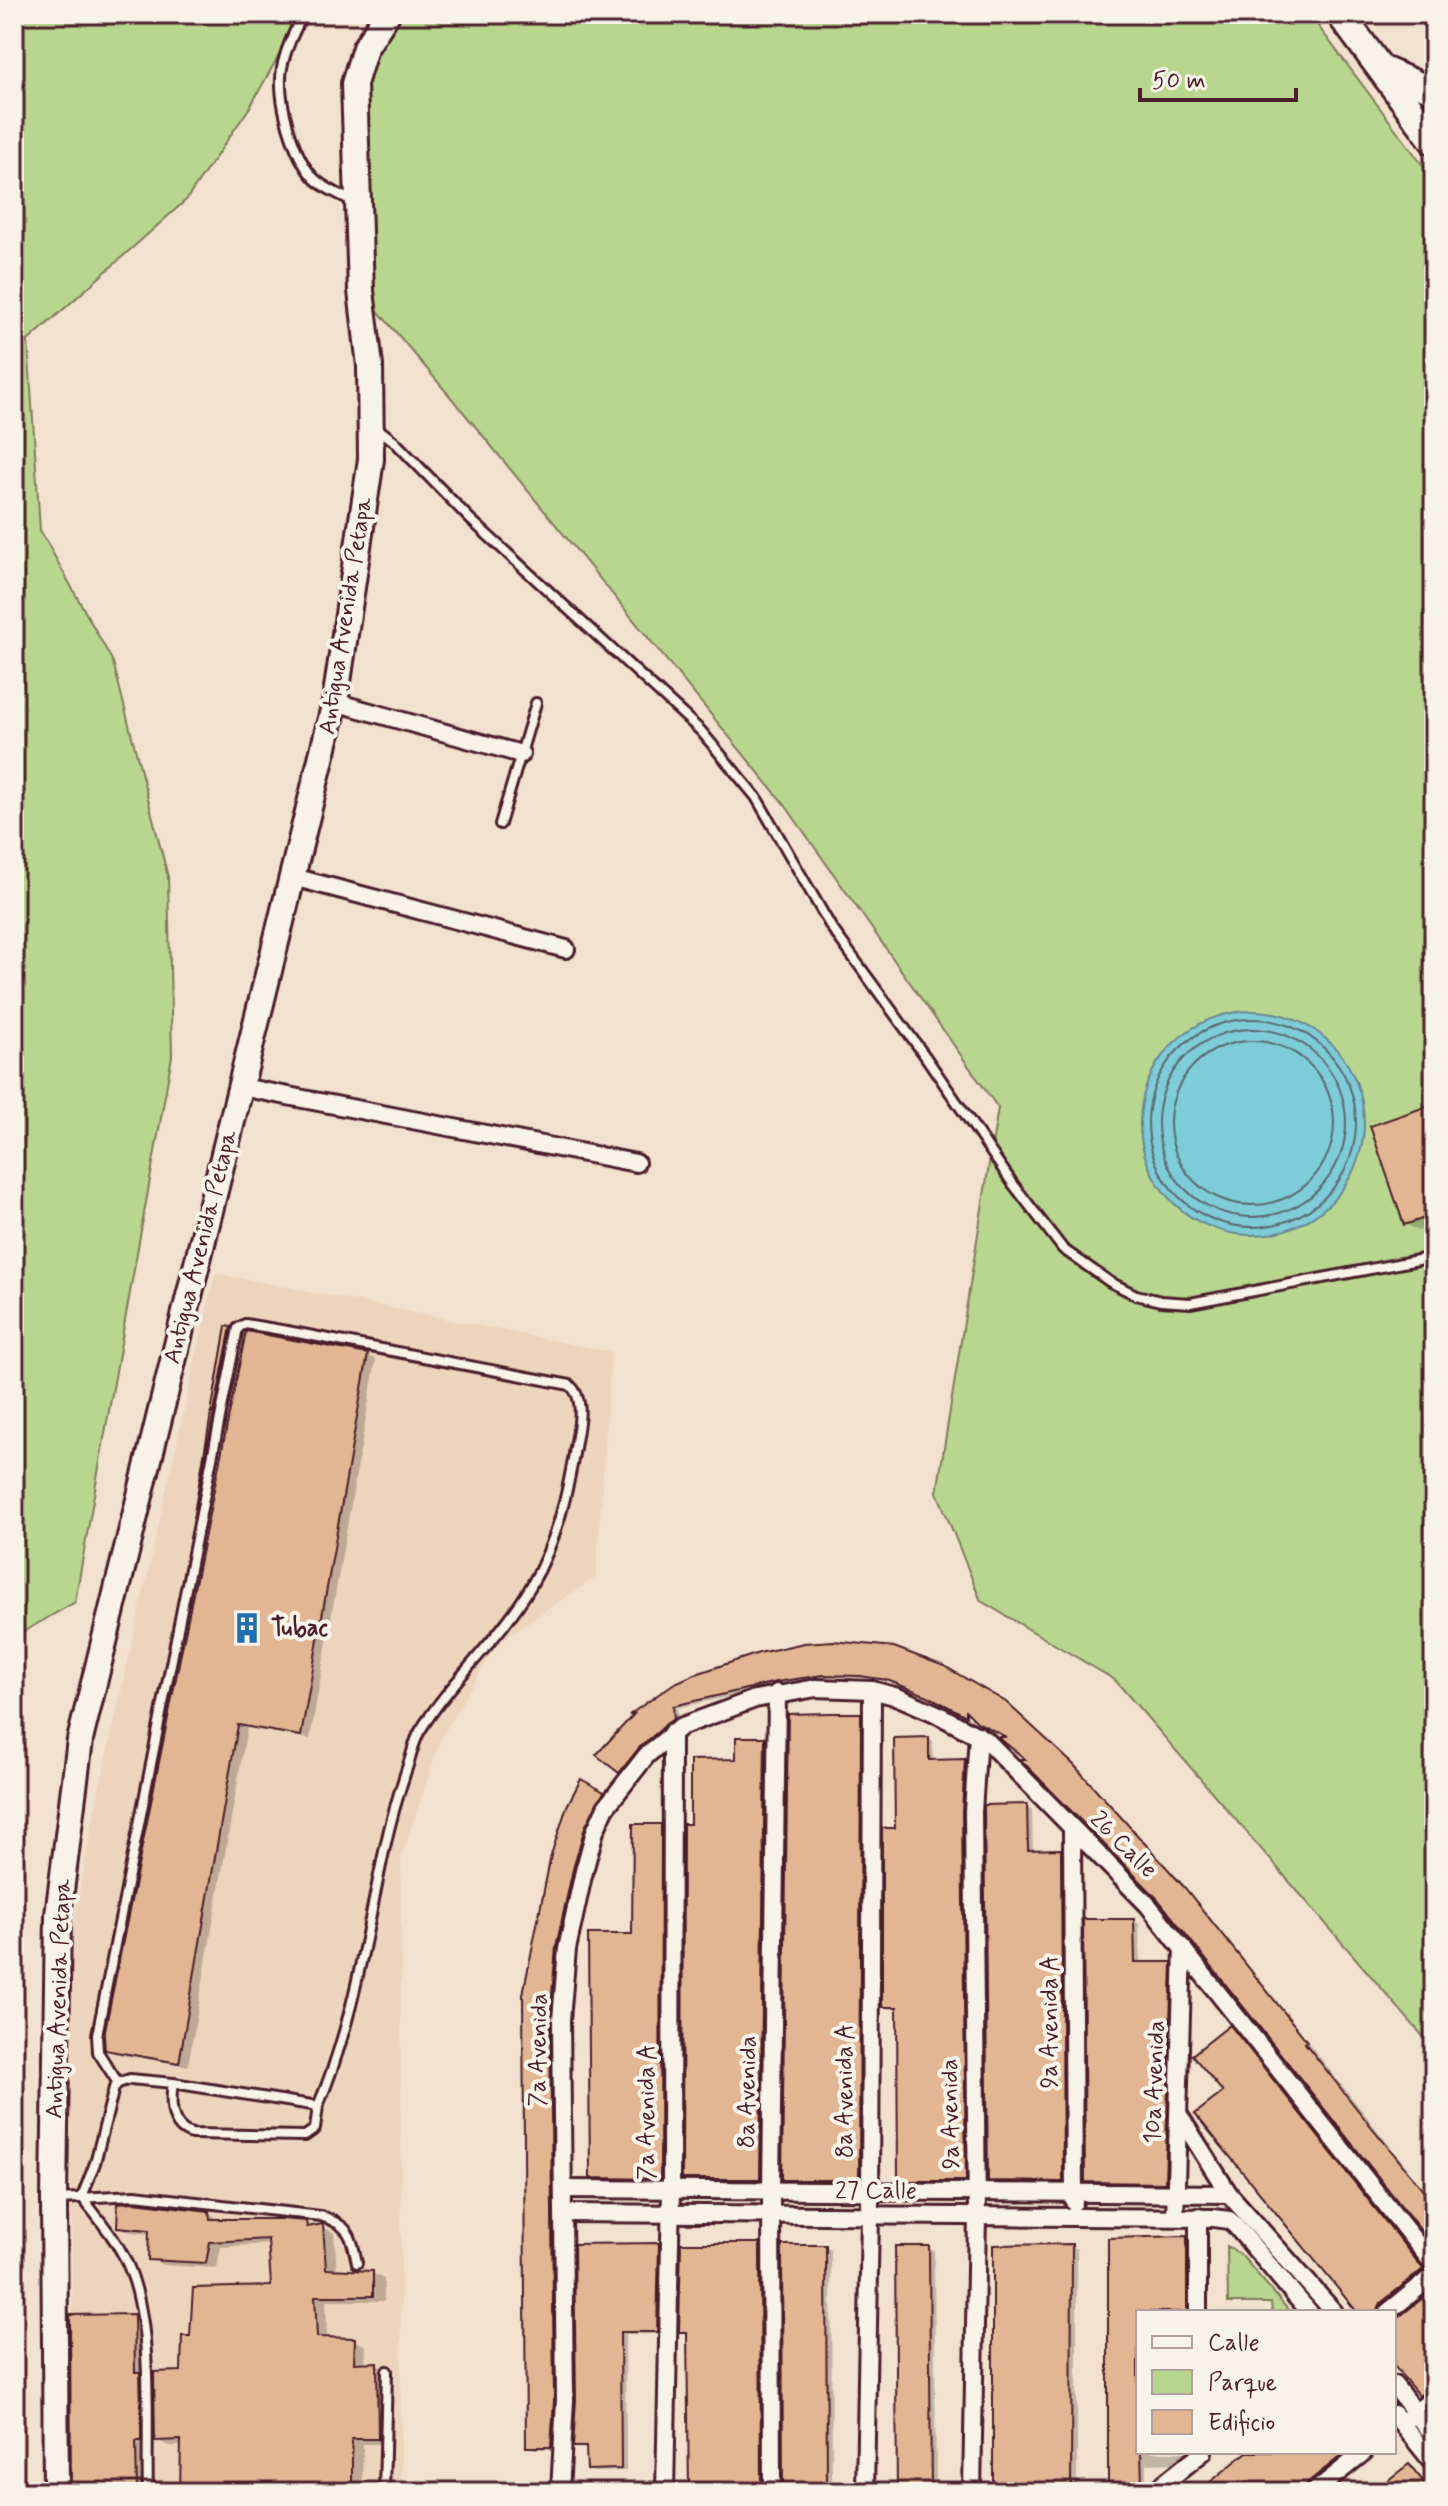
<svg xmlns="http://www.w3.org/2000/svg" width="1448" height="2506" font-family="Mynerve,sans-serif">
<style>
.built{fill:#edd4bc}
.green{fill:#b8d68e;stroke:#817a5c;stroke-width:2}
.water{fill:#7dcdd9;stroke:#698793;stroke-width:2}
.shadow{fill:#0003}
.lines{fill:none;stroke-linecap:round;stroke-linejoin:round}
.shore{stroke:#5e6571;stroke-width:2}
.building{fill:#e3b693;stroke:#4a1f2b;stroke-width:2}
.lane-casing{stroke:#4a1f2b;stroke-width:14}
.street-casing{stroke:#4a1f2b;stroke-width:22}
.secondary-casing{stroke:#4a1f2b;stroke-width:30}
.primary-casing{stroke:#4a1f2b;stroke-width:32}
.lane{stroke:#f7f3e8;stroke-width:8}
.street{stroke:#f7f3e8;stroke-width:16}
.secondary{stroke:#f7f3e8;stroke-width:24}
.primary{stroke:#f7f3e8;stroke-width:26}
.labels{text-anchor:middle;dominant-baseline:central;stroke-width:8;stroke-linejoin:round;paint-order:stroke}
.street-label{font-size:24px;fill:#4a1f2b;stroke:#f7f3e8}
.poi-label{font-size:24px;font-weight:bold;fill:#4a1f2b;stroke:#f7f3e8;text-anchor:start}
</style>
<rect width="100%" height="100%" fill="#f1e1ce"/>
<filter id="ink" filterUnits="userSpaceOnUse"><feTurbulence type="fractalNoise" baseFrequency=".0125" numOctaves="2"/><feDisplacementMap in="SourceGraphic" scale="16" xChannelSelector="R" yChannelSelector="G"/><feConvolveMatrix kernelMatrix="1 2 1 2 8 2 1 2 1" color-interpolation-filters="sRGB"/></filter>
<g filter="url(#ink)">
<!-- built -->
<polygon class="built" points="215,1273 611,1352 596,1577 498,1642 441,1738 401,1858 401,2492 75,2492 68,1953 96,1804"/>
<!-- green -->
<g class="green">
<polygon points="14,14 302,14 250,107 186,200 28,341 40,530 113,662 168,877 172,1056 75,1602 14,1637"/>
<polygon points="391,14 1309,14 1434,180 1434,2049 1115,1680 981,1601 937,1492 998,1108 785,805 470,420 361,291 360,107 369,50"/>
<polygon points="1227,2246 1242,2256 1290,2312 1272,2312 1271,2303 1228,2303"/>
</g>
<!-- water -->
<circle class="water" cx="1252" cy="1123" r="112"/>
<!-- shadow -->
<g class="shadow">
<polygon points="1434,1106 1434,1226 1418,1231 1406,1224"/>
<polygon points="228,1328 239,1334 202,1522 195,1518"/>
<polygon points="367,1355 376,1360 310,1739 247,1728 188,2066 116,2054 107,2049"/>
<polygon points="864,1644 893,1649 1011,1707 1079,1769 1190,1893 1434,2202 1434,2244 1157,1896 1013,1739 970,1713 971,1716 894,1682 867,1678 829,1677 794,1682 677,1708 679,1721 625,1774 620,1771 635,1716 633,1715 673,1687 804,1645"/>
<polygon points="860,1715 866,1718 864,2182 790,2182 784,2178"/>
<polygon points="765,1739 770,1742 765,2181 689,2181 684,2178 692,1826 738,1761"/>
<polygon points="928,1739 933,1742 933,1762 965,1761 970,1764 971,2183 905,2182 900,2179 899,2009 889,2009 884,2006 897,1830"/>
<polygon points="582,1782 608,1796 561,1951 559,2404 556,2449 534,2449 528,2446 525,1994"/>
<polygon points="1027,1806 1032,1810 1033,1852 1061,1851 1066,1854 1068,2184 995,2183 990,2180"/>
<polygon points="660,1826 666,1829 665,2181 598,2180 592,2177 634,1936"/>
<polygon points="1134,1921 1139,1924 1140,1964 1171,1964 1176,1967 1170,2184 1092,2184 1087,2181"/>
<polygon points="1230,2028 1235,2031 1428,2273 1384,2312 1360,2312 1225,2092"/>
<polygon points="209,2213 220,2220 306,2223 314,2228 323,2227 334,2233 337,2271 372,2273 384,2279 384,2301 326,2301 327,2340 354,2340 366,2346 365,2364 377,2364 388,2370 389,2444 363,2444 362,2492 182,2492 183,2446 168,2446 157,2440 183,2373 192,2338 273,2288 271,2244 221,2247 217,2268 162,2265 150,2258 151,2234 130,2232 119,2226"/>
<polygon points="1186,2238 1192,2241 1193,2312 1138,2312 1138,2452 1194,2452 1180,2463 1146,2464 1146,2486 1115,2487 1110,2484 1110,2240"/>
<polygon points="658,2245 664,2249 662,2334 625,2334 626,2471 594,2472 589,2469 588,2449 576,2446 578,2400"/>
<polygon points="760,2245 765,2248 766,2492 691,2492 689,2334 681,2331"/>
<polygon points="1072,2246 1077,2249 1077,2492 996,2492 995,2247"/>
<polygon points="826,2247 831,2250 832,2492 785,2492"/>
<polygon points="928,2248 934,2251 936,2492 899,2492"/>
<polygon points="1434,2291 1434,2391 1425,2398 1420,2394 1394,2361 1394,2323"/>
<polygon points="133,2316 144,2322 147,2492 73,2492"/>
<polygon points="1250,2452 1355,2452 1309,2492 1202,2492"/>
</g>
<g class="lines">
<!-- shore -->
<g class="shore">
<circle cx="1252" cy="1123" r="104"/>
<circle cx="1252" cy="1123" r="94"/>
<circle cx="1252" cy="1123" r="82"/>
</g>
</g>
<!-- building -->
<g class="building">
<polygon points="1434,1104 1434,1215 1404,1225 1370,1126"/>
<polygon points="226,1326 231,1327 193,1519"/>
<polygon points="246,1331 368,1354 301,1736 238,1725 179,2063 105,2050 104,2035"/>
<polygon points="833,1641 894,1647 944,1666 1006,1702 1073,1764 1185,1888 1307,2041 1305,2043 1361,2114 1434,2203 1434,2247 1157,1898 1020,1759 1025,1759 998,1737 1006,1737 977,1722 966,1711 966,1716 928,1696 887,1680 860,1676 823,1675 776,1682 673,1706 674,1718 639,1748 619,1773 596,1755 634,1714 629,1715 673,1684 693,1675 759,1653 804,1643"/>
<polygon points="829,1713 861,1713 859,2180 782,2180 788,1714"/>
<polygon points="736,1737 765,1737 760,2179 682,2179 683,1824 690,1824 690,1760 736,1759"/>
<polygon points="929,1737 929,1760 965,1759 962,1812 966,2181 898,2181 897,2007 882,2007 882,1828 895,1828 894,1738"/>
<polygon points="581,1779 604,1792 585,1827 573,1869 556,1947 550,2019 554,2400 551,2447 526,2447 523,1994 551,1855 567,1806"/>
<polygon points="1027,1804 1028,1850 1061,1849 1063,2182 988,2181 984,1805"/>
<polygon points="633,1824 661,1824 660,2179 590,2178 588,1934 632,1934"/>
<polygon points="1083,1919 1134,1919 1135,1962 1172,1962 1165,2183 1085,2182"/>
<polygon points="1230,2025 1423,2269 1381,2303 1377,2312 1357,2312 1195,2114 1223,2092 1192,2055"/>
<polygon points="134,2202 209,2211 210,2219 282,2219 306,2221 307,2227 323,2224 326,2269 373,2271 373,2296 315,2296 317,2337 355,2338 354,2363 377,2362 378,2439 352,2439 352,2492 180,2492 181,2440 155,2441 154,2372 181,2371 182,2336 190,2336 193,2288 271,2286 268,2239 210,2242 206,2263 148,2260 149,2230 117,2227 118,2203"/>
<polygon points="1187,2236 1187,2312 1138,2312 1138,2452 1141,2452 1142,2484 1108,2485 1108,2238"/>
<polygon points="659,2243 657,2332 620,2332 621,2469 587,2470 586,2447 573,2447 576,2400 574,2244"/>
<polygon points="681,2243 760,2243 761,2492 689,2492 687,2332 679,2332"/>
<polygon points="1072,2244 1071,2491 993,2492 993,2245"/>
<polygon points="782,2245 826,2245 827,2492 783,2492"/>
<polygon points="895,2246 929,2246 931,2492 897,2492"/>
<polygon points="1434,2289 1434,2385 1419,2396 1394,2366 1394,2321"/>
<polygon points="134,2314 135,2372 140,2372 141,2409 141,2441 136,2441 137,2492 71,2492 70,2315"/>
<polygon points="1247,2452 1346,2452 1307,2483 1303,2492 1198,2492"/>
<polygon points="1409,2464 1432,2492 1375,2492 1392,2477"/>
</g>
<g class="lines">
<defs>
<g id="lane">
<path d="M303 14C281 58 274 77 288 126 293 143 300 162 312 176 321 187 341 195 354 202"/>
<polyline points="376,427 395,442 470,519 701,731 756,797 831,927 925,1056 1013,1184 1063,1249 1110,1282 1136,1295 1161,1301 1190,1303 1434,1257"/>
<polyline points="500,824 536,703"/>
<path d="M118 2083 98 2052 97 2035 238 1328 245 1324 287 1331 570 1385C585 1399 579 1423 576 1442 568 1492 557 1542 531 1586 500 1639 452 1679 420 1731 414 1741 412 1754 408 1765 399 1792 391 1819 385 1847 366 1933 353 2025 318 2106L173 2083 130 2079 118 2083 114 2088 95 2163 82 2197C100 2221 119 2242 130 2270 154 2331 146 2426 148 2492"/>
<path d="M173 2083C170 2102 170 2128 192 2134L305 2136 315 2129 318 2106"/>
<path d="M59 2199 135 2195 321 2216C350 2226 351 2234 357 2263"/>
<polyline points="384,2492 387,2371"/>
</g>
<g id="street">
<polyline points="335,702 521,754"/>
<polyline points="293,877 566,949"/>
<polyline points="241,1087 636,1163"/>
<polyline points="1072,1828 1074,2202"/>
<polyline points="1179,2115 1229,2194 1334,2312"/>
<polyline points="563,2189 1229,2194"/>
<polyline points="564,2213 1214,2218 1229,2220 1235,2225 1309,2312"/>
<polyline points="1175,2217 1183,1948"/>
<polyline points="1198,2217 1198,2312"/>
<polyline points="1388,2312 1434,2275"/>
<polyline points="1394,2385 1434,2437"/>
<polyline points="1394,2414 1434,2464"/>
<polyline points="1408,2418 1434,2398"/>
<polyline points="560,2492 565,2400 561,2020 567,1949 584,1871 595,1831 606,1807 646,1756 680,1727 755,1699 816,1688 872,1690 898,1697 935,1713 987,1741 1148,1905 1434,2265"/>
<polyline points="665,2492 671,2191 672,1732"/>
<polyline points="772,2492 771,2191 777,1693"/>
<polyline points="865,2492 870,2215 872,1690"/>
<polyline points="972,2492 977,2215 973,1812 978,1735"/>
<polyline points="1153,2492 1203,2452"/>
<polyline points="1314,2492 1364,2452"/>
</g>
<g id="secondary">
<polyline points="1381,68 1434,91"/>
<polyline points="56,2492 54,2199 58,1915 80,1740 335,702 371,459 370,366 361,291 354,84 365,48 387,14"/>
</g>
<polyline id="primary" points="1340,14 1434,141"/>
</defs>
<!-- lane casing -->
<use href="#lane" class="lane-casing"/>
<!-- street casing -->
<use href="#street" class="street-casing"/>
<!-- secondary casing -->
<use href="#secondary" class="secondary-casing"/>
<!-- primary casing -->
<use href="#primary" class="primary-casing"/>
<!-- lane -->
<use href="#lane" class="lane"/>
<!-- street -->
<use href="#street" class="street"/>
<!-- secondary -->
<use href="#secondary" class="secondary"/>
<!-- primary -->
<use href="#primary" class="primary"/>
</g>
</g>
<!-- icons -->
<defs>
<symbol id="building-bare" viewBox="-9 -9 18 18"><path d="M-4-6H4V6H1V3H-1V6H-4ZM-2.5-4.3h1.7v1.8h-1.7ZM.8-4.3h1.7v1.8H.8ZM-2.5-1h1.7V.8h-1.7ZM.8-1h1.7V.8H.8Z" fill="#1f6fb2" stroke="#f7f3e8" stroke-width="2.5" paint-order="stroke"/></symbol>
</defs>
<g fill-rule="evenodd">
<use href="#building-bare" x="225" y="1606" width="44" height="44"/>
</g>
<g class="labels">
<!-- street labels -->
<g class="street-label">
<text transform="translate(346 616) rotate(-81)">Antigua Avenida Petapa</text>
<text transform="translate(201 1247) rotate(-76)">Antigua Avenida Petapa</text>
<text transform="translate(1123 1845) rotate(45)">26 Calle</text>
<text transform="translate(59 1999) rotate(-88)">Antigua Avenida Petapa</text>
<text transform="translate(1050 2022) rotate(-90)">9a Avenida A</text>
<text transform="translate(539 2050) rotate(-89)">7a Avenida</text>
<text transform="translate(1155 2082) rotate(-88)">10a Avenida</text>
<text transform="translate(845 2091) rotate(-90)">8a Avenida A</text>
<text transform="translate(748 2092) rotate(-89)">8a Avenida</text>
<text transform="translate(647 2112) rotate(-90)">7a Avenida A</text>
<text transform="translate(951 2114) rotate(-91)">9a Avenida</text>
<text x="876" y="2191">27 Calle</text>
</g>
<!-- poi labels -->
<g class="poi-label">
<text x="271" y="1628">Tubac</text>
</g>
</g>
<!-- margin -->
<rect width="1448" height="2506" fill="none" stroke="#f7f3e8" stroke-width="48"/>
<rect x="24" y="24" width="1400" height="2458" fill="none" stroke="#4a1f2b" stroke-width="3" filter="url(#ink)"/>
<!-- legend -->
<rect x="1136" y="2310" width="260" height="144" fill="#f7f3e8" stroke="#b29e9c" stroke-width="2"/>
<rect x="1152" y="2336" width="40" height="12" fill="#f7f3e8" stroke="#b29e9c" stroke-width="2"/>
<text x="1208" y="2350" font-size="24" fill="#4a1f2b">Calle</text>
<rect x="1152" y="2370" width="40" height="24" fill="#b8d68e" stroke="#b29e9c" stroke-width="2"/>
<text x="1208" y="2390" font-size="24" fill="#4a1f2b">Parque</text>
<rect x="1152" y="2410" width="40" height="24" fill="#e3b693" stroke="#b29e9c" stroke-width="2"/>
<text x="1208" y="2430" font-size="24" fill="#4a1f2b">Edificio</text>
<!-- scale -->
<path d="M1140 88v12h156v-12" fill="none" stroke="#4a1f2b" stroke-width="4"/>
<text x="1152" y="88" font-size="24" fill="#4a1f2b" stroke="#f7f3e8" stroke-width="6" paint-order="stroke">50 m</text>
</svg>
